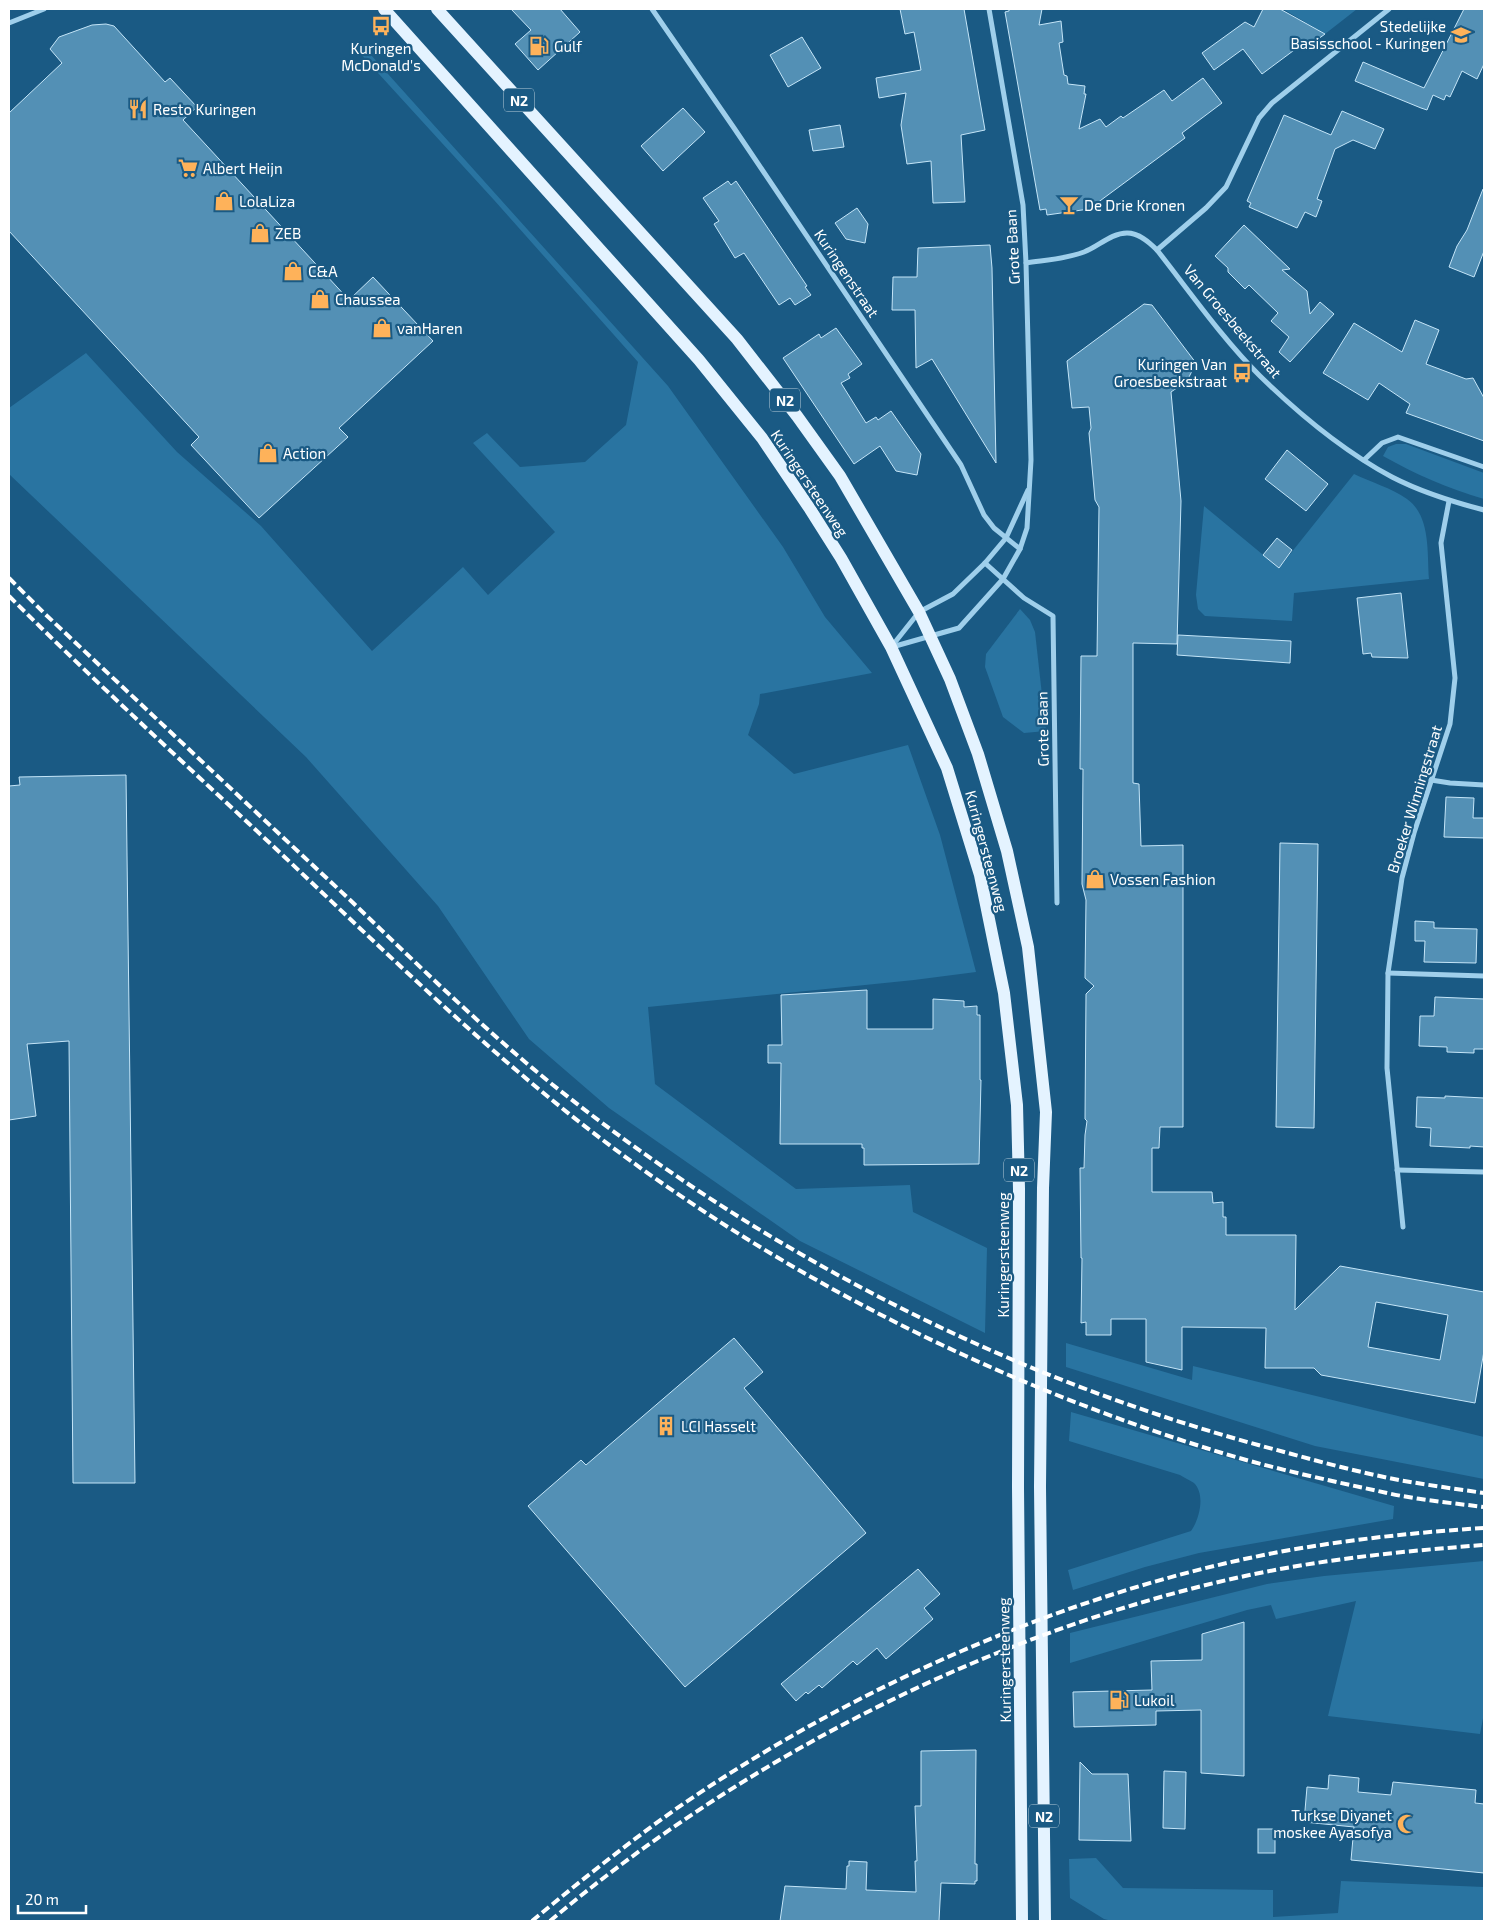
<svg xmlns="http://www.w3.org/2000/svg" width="1493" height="1930" font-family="'Exo 2',sans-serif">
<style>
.green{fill:#2974a1}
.building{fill:#5390b5;stroke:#c4e5f8;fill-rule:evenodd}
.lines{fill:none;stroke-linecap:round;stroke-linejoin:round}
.street{stroke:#9fcfeb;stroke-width:5}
.primary{stroke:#e4f3ff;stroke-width:12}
.rail{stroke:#fff;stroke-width:4;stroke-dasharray:9 4;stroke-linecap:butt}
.labels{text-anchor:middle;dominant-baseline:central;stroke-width:4.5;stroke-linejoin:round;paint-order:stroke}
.shield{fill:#1a5a84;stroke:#baceda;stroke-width:1}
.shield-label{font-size:14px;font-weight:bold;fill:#fff}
.poi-label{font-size:15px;fill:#fff;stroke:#1a5a84;text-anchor:start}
.street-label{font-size:15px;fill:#fff;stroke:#1a5a84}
</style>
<rect width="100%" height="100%" fill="#1a5a84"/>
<!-- green -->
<g class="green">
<polygon points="1283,9 1357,9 1325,34"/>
<polygon points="362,45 668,386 783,547 825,617 872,673 760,694 759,704 748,735 794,774 908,745 940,835 976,972 914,980 648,1007 655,1084 796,1189 910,1185 913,1212 987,1248 985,1333 800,1241 609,1108 529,1039 438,906 306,757 9,474 9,408 86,353 177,452 261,526 372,651 463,567 488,595 555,532 473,443 487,433 520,467 585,462 626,425 638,362 494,200 357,50"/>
<path d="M1396 444H1406L1484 473V499C1449 489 1415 474 1383 456L1388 447Z"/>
<path d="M1354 474C1371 482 1391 488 1407 499 1431 516 1427 553 1429 579L1294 593 1292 621 1205 616 1198 609 1196 595 1204 506 1279 568Z"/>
<polygon points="1020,609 1030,620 1035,632 1046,731 1024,733 1003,717 985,667 986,654"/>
<polygon points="1066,1343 1192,1380 1193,1366 1484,1437 1484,1479 1315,1446 1066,1367"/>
<path d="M1071 1412 1394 1506 1393 1519 1199 1553 1145 1567 1073 1590 1068 1570 1191 1531C1199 1520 1206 1495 1194 1483 1190 1480 1184 1478 1180 1475L1069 1441Z"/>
<polygon points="1484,1561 1484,1713 1480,1734 1328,1716 1356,1601 1276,1619 1271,1605 1247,1610 1070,1663 1070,1633 1267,1584 1324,1576"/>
<polygon points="1096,1858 1123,1888 1273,1890 1273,1917 1338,1913 1341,1881 1484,1887 1484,1921 1112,1921 1104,1919 1070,1898 1069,1859"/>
</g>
<!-- building -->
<g class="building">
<polygon points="511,9 560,9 580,32 538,70 515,44 531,30"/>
<polygon points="900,9 964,9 985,130 961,135 965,202 933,203 931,161 907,164 901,125 906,93 879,98 876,78 921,70 914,32 905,34"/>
<polygon points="1009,9 1042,9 1039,25 1061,21 1063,42 1059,43 1064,75 1067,76 1068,84 1085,86 1084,94 1086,94 1079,129 1100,119 1106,127 1121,116 1123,118 1164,90 1172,101 1203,78 1222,103 1182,133 1185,138 1089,209 1047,215 1046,209 1040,210 1005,12 1009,11"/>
<polygon points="1263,9 1280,9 1325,34 1306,48 1301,45 1262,74 1243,49 1214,70 1202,53 1245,22 1254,27"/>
<polygon points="1464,9 1484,9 1484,64 1477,79 1462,71 1450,97 1446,95 1444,100 1433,95 1427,110 1421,108 1355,81 1363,62 1424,88"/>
<polygon points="106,24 114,26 165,82 170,78 197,107 183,120 349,300 373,277 433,341 339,428 348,437 259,518 191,445 199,437 9,231 9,113 62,63 50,49 59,37 92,25"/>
<polygon points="802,37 821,68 788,87 770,55"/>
<polygon points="683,108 705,132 663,171 641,146"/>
<polygon points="1342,111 1384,129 1375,149 1353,140 1335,149 1317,199 1322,201 1316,217 1305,212 1297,228 1249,207 1251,203 1247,201 1284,115 1331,135"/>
<polygon points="840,125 844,147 813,151 809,130"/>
<polygon points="728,181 731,185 736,181 807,286 805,287 811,295 795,305 790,298 779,305 744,253 735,258 714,224 719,221 703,198"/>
<polygon points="1483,189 1484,189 1484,251 1474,277 1449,267 1457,246 1467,230"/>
<polygon points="857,208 868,224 865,243 846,239 835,223"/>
<polygon points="1244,225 1290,269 1282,270 1307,291 1310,314 1320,302 1334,314 1290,362 1279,352 1289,337 1271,321 1278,313 1249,285 1245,289 1228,272 1228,268 1215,256"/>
<polygon points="990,245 992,268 996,463 932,359 916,368 915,310 892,310 893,277 917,277 918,248"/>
<path d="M1144 304 1152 305 1196 363 1187 381 1171 392 1181 501 1177 644 1133 643V783L1139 784 1141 846 1183 845V1127H1160L1159 1148H1152V1192H1212L1213 1203 1223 1202V1217H1226V1235H1296L1295 1310 1340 1266 1484 1292V1351L1475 1403 1321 1375 1314 1368H1265L1266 1328 1182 1327V1370L1146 1362V1319H1111V1335H1086V1322L1081 1323 1082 1258H1081L1080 1168H1084L1085 1135 1087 1121 1085 1119 1086 994 1094 986 1085 978 1086 900 1082 884 1083 769H1080L1081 656H1097L1099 507 1095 500 1089 433 1091 428 1089 407 1072 408 1067 361ZM1376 1302 1448 1315 1440 1360 1368 1347Z"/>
<polygon points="1415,320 1439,330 1426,364 1466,379 1473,378 1484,398 1484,441 1406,413 1410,404 1379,383 1368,400 1323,373 1354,323 1402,352"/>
<polygon points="836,328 862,364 848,374 850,378 841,383 866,423 876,417 878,420 891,411 921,454 917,475 896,471 880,446 854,464 783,358 819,334 821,338"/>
<polygon points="1287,450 1328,484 1306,511 1265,479"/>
<polygon points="1277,538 1292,550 1279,568 1263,555"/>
<polygon points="1401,593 1408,658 1372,657 1371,653 1363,654 1357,598"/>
<polygon points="1178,635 1291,641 1290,663 1177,655"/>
<polygon points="126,775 135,1483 73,1483 69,1041 27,1044 36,1116 9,1120 9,786 20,785 19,777"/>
<polygon points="1446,797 1474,798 1473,818 1484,818 1484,838 1444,837"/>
<polygon points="1280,843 1318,844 1314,1128 1276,1127"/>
<polygon points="1415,921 1434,922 1434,928 1477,929 1476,963 1424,962 1425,941 1415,941"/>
<polygon points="867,990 867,1029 933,1029 933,999 964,1001 964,1007 977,1006 977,1015 980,1015 980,1080 981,1080 979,1164 864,1165 864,1148 862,1148 862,1144 780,1144 781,1063 768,1063 768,1045 782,1045 781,995"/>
<polygon points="1435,997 1484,999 1484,1049 1474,1049 1474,1053 1447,1052 1447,1047 1419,1046 1420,1016 1434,1016"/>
<polygon points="1445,1096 1484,1098 1484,1147 1470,1146 1470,1148 1430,1146 1431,1128 1416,1127 1417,1097 1445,1098"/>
<polygon points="734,1338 763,1372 744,1388 866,1533 685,1687 528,1506 581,1460 586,1465"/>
<polygon points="918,1569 940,1594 924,1608 933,1619 886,1659 877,1648 857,1665 853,1661 822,1688 819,1685 808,1694 806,1692 796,1701 781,1684"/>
<polygon points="1244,1622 1244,1776 1201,1773 1201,1710 1156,1711 1156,1725 1074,1727 1073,1692 1152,1690 1151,1661 1202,1660 1202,1634"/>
<polygon points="976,1750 975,1864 977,1864 977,1881 975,1881 975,1884 941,1883 939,1921 780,1921 785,1886 846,1889 847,1866 849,1866 849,1861 867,1862 866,1890 916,1892 915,1861 917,1861 915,1806 921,1806 921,1751"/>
<polygon points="1080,1762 1092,1774 1128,1774 1131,1841 1079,1840"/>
<polygon points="1164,1771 1186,1772 1185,1829 1163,1828"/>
<polygon points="1329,1775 1359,1778 1358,1792 1391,1795 1393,1782 1476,1790 1475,1803 1484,1804 1484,1873 1351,1860 1354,1827 1304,1822 1307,1787 1328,1789"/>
<rect x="1258" y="1829" width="17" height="24"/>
</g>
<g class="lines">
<!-- street -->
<g class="street">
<polyline points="652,9 734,128 961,465 984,515 994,528 1020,549"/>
<polyline points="9,23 44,9"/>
<polyline points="1157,250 1206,208 1226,187 1259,118 1272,103 1389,9"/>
<path d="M1026 263C1046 260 1066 259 1084 252 1098 247 1111 233 1127 233 1139 233 1149 242 1157 250 1190 292 1222 338 1260 376 1298 413 1345 452 1392 477 1421 492 1453 502 1484 510"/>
<polyline points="1364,460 1382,443 1398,437 1484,467"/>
<polyline points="985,563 1024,598 1053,616 1057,903"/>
<polyline points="892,646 919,612 953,594 985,563 1006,538 1028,490"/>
<polyline points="892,647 959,628 1003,579 1020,549 1027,528 1031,460 1026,263 1023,205 989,9"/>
<polyline points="1431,780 1450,783 1484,785"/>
<polyline points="1388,973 1484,976"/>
<polyline points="1397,1170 1484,1172"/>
<polyline points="1403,1227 1387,1068 1388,973 1402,878 1414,833 1450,724 1455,678 1441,543 1449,501"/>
</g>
<!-- primary -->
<g class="primary">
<polyline points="384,9 699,360 762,438 810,509 841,558 891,647 947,768 980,875 1004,993 1017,1105 1019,1189 1018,1487 1022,1921"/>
<polyline points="437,9 737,339 797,416 840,476 919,612 950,679 978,754 1007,851 1028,947 1046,1112 1043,1188 1040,1487 1045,1921"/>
</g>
<!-- rail -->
<g class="rail">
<path d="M9 578 45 614C146 709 247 804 348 898 415 962 481 1027 553 1085 766 1255 1009 1379 1273 1449 1314 1460 1357 1472 1399 1480 1427 1485 1456 1489 1484 1493"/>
<path d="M9 596C95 682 185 764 274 847 393 959 509 1074 642 1169 814 1292 1005 1385 1206 1448 1265 1467 1327 1480 1387 1493 1419 1500 1452 1503 1484 1507"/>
<path d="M532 1921C578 1883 624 1846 673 1811 853 1686 1074 1589 1290 1550 1354 1539 1419 1532 1484 1528"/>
<path d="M550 1921C745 1757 995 1630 1245 1576 1324 1559 1404 1551 1484 1545"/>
</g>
</g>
<!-- icons -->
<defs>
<symbol id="bus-bare" viewBox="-9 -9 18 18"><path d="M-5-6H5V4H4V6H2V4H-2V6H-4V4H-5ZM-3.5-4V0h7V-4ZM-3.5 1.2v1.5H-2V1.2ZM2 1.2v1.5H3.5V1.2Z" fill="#feb25a" stroke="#1a5a84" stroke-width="2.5" paint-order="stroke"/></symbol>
<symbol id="school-bare" viewBox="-9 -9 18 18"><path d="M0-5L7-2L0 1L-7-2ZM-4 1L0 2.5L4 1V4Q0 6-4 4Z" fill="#feb25a" stroke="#1a5a84" stroke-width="2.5" paint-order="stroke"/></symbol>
<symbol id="fuel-bare" viewBox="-9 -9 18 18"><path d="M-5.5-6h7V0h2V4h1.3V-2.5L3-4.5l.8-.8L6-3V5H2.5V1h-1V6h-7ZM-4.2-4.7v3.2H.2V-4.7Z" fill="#feb25a" stroke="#1a5a84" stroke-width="2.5" paint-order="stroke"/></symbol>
<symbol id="restaurant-bare" viewBox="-9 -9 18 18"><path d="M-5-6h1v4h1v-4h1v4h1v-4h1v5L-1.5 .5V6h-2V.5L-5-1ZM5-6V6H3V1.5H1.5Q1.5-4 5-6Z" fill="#feb25a" stroke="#1a5a84" stroke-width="2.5" paint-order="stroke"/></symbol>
<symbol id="supermarket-bare" viewBox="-9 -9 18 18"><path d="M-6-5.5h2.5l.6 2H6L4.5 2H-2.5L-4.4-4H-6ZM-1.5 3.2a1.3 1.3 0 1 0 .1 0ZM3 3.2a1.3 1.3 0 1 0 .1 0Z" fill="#feb25a" stroke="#1a5a84" stroke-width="2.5" paint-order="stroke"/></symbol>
<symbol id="shop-bare" viewBox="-9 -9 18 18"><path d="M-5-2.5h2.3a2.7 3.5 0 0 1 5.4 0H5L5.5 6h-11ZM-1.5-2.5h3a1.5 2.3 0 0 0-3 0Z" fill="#feb25a" stroke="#1a5a84" stroke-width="2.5" paint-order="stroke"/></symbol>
<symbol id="bar-bare" viewBox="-9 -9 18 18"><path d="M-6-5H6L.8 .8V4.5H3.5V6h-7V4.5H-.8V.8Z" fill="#feb25a" stroke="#1a5a84" stroke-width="2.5" paint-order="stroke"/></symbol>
<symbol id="building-bare" viewBox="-9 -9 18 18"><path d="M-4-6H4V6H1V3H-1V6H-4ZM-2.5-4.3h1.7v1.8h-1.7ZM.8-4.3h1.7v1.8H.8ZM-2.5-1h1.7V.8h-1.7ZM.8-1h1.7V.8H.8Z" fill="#feb25a" stroke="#1a5a84" stroke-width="2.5" paint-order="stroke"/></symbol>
<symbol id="mosque-bare" viewBox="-9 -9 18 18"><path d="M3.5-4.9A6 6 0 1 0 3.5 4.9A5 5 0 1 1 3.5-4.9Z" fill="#feb25a" stroke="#1a5a84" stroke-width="2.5" paint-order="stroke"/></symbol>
</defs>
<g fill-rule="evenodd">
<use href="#bus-bare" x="367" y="12" width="28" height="28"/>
<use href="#school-bare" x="1447" y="21" width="28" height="28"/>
<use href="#fuel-bare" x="525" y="32" width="28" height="28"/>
<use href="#restaurant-bare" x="124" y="95" width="28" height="28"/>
<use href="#supermarket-bare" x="174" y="154" width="28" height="28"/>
<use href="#shop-bare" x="210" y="187" width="28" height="28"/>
<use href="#bar-bare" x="1055" y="191" width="28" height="28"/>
<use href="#shop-bare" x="246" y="219" width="28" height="28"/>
<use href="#shop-bare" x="279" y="257" width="28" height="28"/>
<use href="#shop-bare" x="306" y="285" width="28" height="28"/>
<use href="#shop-bare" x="368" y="314" width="28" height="28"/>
<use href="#bus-bare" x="1228" y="359" width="28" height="28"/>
<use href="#shop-bare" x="254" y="439" width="28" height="28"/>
<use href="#shop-bare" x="1081" y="865" width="28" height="28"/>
<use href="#building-bare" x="652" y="1412" width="28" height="28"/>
<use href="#fuel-bare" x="1105" y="1686" width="28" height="28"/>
<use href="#mosque-bare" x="1393" y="1810" width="28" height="28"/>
</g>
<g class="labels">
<!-- shield labels -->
<g class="shield">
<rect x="504" y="88.5" width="30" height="23" rx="4"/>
<rect x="770" y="388.5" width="30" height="23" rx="4"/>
<rect x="1004" y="1158.5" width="30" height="23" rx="4"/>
<rect x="1029" y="1804.5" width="30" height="23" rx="4"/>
</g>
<g class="shield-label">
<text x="519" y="100">N2</text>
<text x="785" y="400">N2</text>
<text x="1019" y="1170">N2</text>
<text x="1044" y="1816">N2</text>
</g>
<!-- poi labels -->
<g class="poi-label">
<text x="1446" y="26" text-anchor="end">Stedelijke<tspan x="1446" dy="17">Basisschool - Kuringen</tspan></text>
<text x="554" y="46">Gulf</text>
<text x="381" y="48" text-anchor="middle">Kuringen<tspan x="381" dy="17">McDonald's</tspan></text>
<text x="153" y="109">Resto Kuringen</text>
<text x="203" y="168">Albert Heijn</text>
<text x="239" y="201">LolaLiza</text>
<text x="1084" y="205">De Drie Kronen</text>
<text x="275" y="233">ZEB</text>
<text x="308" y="271">C&amp;A</text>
<text x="335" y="299">Chaussea</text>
<text x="397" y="328">vanHaren</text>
<text x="1227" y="364" text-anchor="end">Kuringen Van<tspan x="1227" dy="17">Groesbeekstraat</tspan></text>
<text x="283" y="453">Action</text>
<text x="1110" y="879">Vossen Fashion</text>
<text x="681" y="1426">LCI Hasselt</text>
<text x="1134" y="1700">Lukoil</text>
<text x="1392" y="1815" text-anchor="end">Turkse Diyanet<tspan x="1392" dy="17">moskee Ayasofya</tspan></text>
</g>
<!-- street labels -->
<g class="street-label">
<text transform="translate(1012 247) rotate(-93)">Grote Baan</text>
<text transform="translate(847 273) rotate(56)">Kuringenstraat</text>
<text transform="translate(1233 321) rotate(50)">Van Groesbeekstraat</text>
<text transform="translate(810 483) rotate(56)">Kuringersteenweg</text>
<text transform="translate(1042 729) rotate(-91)">Grote Baan</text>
<text transform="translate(1414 799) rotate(-73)">Broeker Winningstraat</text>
<text transform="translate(987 851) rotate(75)">Kuringersteenweg</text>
<text transform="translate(1003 1255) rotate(-90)">Kuringersteenweg</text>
<text transform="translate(1004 1660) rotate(-91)">Kuringersteenweg</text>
</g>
</g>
<!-- border -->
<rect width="1493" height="1930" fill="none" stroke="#ffffff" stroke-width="20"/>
<!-- scale -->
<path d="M18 1905v8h68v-8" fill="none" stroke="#ffffff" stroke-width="2.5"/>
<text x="25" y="1905" font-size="15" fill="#ffffff" stroke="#1a5a84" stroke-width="4" paint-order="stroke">20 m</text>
</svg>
